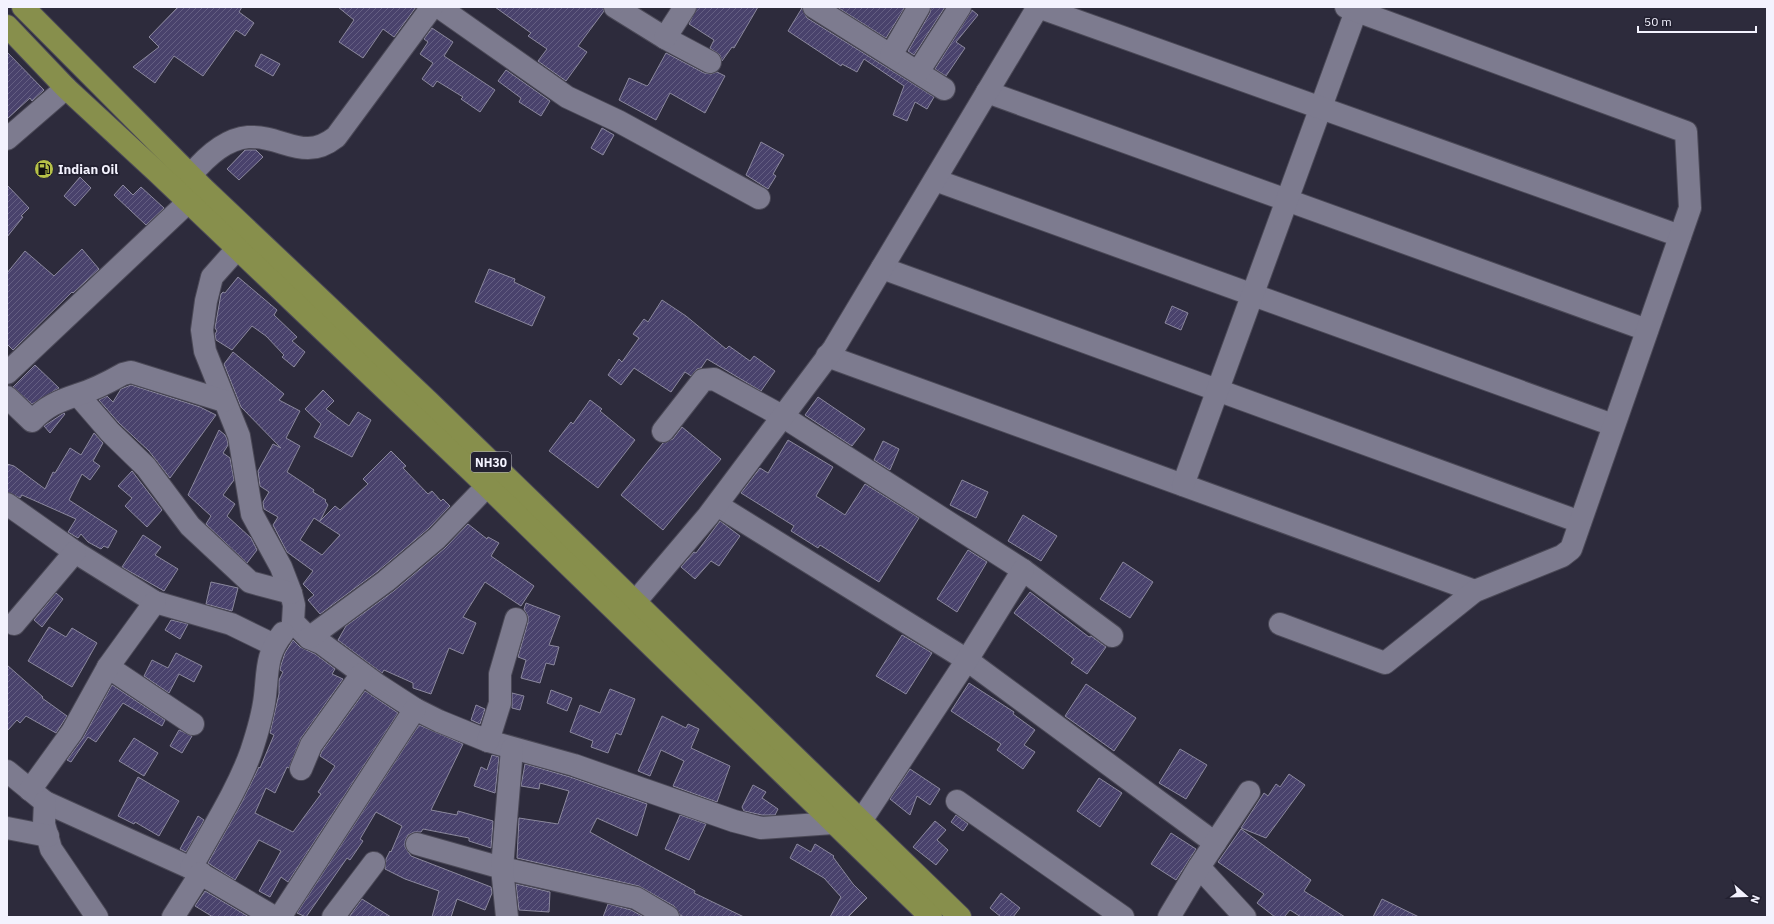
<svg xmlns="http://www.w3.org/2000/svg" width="1774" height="924" font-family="'IBM Plex Sans',sans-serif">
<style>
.building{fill:url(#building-hatch);stroke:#8b889d;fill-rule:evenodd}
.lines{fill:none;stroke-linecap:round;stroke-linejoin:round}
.minor-casing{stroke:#4b4957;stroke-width:24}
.highway-casing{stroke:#4b4957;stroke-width:24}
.minor{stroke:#7d7b8f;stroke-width:22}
.highway{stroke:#878f4c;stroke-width:22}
.labels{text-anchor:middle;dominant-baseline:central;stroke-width:3.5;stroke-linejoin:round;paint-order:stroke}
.shield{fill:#232131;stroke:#b5b3c0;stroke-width:1}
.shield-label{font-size:12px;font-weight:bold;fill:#f3f2fe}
.poi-label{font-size:13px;font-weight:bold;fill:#f3f2fe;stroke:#232131;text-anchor:start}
</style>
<defs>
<pattern id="building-hatch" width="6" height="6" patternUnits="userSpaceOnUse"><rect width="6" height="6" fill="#49426c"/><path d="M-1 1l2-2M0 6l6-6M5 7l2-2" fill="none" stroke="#645e82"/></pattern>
</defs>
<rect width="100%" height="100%" fill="#2d2b3c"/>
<!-- building -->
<g class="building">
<polygon points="178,7 242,7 239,12 254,23 245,36 236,30 203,76 174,56 155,83 133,67 159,47 149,37"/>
<polygon points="338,7 416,7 394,37 383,29 363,58 339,42 354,20"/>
<polygon points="495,7 603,7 604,11 578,46 587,52 566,81 538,61 547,49 528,36 531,33"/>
<polygon points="697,7 758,7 734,48 732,47 722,61 720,55 710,48 714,40 689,24"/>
<polygon points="837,7 905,7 886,38"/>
<polygon points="931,7 945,7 914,55 908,51 930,13"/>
<polygon points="802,8 807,18 934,97 927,109 915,102 907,121 893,115 904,86 864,59 857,72 842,64 841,66 788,31"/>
<polygon points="972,10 978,15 956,42 965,48 946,76 935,69"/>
<polygon points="432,28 453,42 444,56 495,90 480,112 461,99 463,97 437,81 433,87 422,79 433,63 420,54 428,42 424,39"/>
<polygon points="7,52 44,90 32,101 30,98 7,119"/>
<polygon points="666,53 704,73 711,74 717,72 725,76 705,113 670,93 656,120 619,100 629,78 647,86 649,84"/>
<polygon points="261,54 280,64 273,76 255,66"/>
<polygon points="506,70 550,101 541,116 519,102 521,98 498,81"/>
<polygon points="602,128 614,135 603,155 591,148"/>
<polygon points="761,142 784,155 773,174 776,176 768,189 746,175"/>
<polygon points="245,150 256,150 263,157 239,180 227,169"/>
<polygon points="80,177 91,188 75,206 64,196"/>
<polygon points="7,185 29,208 21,216 23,217 7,237"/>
<polygon points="123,185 133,195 141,187 164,208 146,225 114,195"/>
<polygon points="82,249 99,269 73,293 72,292 13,350 7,344 7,273 25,251 54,276"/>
<polygon points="489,269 515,279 514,282 545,297 532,326 475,302"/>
<polygon points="238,277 277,310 274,315 297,337 292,341 305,352 294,367 282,357 284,355 266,336 252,326 232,350 216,340 215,334 217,331 215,328 221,294 223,292 225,293"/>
<polygon points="662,300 686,316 726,349 729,346 750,361 754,356 775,371 761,391 707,359 701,368 697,369 691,376 685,372 671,392 634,368 621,385 608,375 619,359 622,362 639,338 633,334 644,319 648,322"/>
<polygon points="1172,306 1188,313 1181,330 1165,323"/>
<path d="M233 352 284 394 279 400 300 411 286 438 300 446 287 472 314 490 313 492 326 500 325 501 328 505 320 521 335 506 340 510 368 484 363 479 391 451 406 466 403 468 428 494 432 491 441 501 443 499 450 506 428 529 378 571 320 614 308 600 314 595 303 584 313 571 287 552 273 525 278 517 264 509 263 502 269 492 260 486 258 471 273 444 281 448 241 407 224 364ZM314 518 340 535 322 555 300 540Z"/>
<polygon points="35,365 59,388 32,404 13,387"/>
<polygon points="131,385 200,407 216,415 170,478 149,451 119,423 99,400 107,396 113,402 121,389"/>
<polygon points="323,390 334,401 326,409 349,426 358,412 371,420 352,457 314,437 321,424 305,409"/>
<polygon points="818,397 865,429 852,446 805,415"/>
<polygon points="590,400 602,409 600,411 635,440 598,488 549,451 571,422 573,424"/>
<polygon points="64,413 65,414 50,433 44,426"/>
<polygon points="682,427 721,459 663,530 621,495 663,443 673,439"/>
<polygon points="219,430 225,435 227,439 228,445 223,453 230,458 234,480 223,495 235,504 227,516 251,538 257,550 247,563 206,524 211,516 188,495"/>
<polygon points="94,433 103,443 93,461 100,466 90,480 82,474 69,500 117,531 108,548 104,546 101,549 88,542 81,534 78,538 68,532 76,519 22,495 20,498 7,492 7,464 14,466 45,489 53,472 55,473 70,448 81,455"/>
<polygon points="788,440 833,467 816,496 845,515 865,484 919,518 879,582 820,545 818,548 791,531 794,526 741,493 760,468 768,473"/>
<polygon points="883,441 899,449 890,470 874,460"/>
<polygon points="132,471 162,510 147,527 125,506 132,498 118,486"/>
<polygon points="962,480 988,492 976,518 950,505"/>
<polygon points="1023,515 1057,536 1041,561 1008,541"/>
<polygon points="720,521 740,536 719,566 711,561 695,579 681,567 694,552 696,553"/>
<polygon points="468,524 487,539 488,537 499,543 491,556 534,586 521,606 485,582 463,617 476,623 463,654 449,648 431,694 413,688 413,683 384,670 382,673 338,640 346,626 394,591 445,548"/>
<polygon points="143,535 161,547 155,555 178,569 164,591 122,567"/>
<polygon points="968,550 987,562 957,612 937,599"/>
<polygon points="1123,562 1153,582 1130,618 1100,599"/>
<polygon points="211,582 238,588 232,611 206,604"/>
<polygon points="1030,592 1089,637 1091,636 1106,647 1087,674 1071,663 1074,659 1014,613"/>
<polygon points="56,593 63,599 42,627 34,620"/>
<polygon points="526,603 560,616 549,645 559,647 554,665 546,663 540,683 521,678 526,660 518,657 528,622 528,616 524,609"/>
<polygon points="171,620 188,624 180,639 165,630"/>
<polygon points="49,627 66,637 72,628 97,643 72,687 28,661"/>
<polygon points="902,635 932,653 906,694 876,676"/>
<polygon points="293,640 300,647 315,654 335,669 332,674 343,679 301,738 289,768 287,767 275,793 266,788 255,813 293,832 321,794 318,792 335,766 320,756 322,751 365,691 398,713 288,882 281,877 270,897 259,891 281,851 259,840 235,880 208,863 242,802 259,767 260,768 274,735 270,733 279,694 279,680 283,672 280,670 281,665 285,653"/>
<polygon points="176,653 202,666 194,682 179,674 169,693 144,676 152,660 168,668"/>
<polygon points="7,665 43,697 42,698 67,716 56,733 26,716 20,723 17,720 7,731"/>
<polygon points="969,683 1014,712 1013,714 1035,730 1024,745 1035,752 1023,769 997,750 1001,744 951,711"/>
<polygon points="1086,684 1136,718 1114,751 1065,716"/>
<polygon points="112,685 165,720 162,726 123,703 96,742 88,737 71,762 67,760 83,738"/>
<polygon points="610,689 635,699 621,735 616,733 608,753 591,747 593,741 570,732 580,705 600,713"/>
<polygon points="551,690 572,698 567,711 547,703"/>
<polygon points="512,693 524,696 520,710 512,708"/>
<polygon points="476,705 485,709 480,724 471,720"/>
<polygon points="662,716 686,728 688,724 699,729 691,748 730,766 717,802 673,786 684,761 661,750 650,776 638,771"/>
<polygon points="419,725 463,744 431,810 457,815 458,811 493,821 491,848 469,841 469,838 423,829 421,832 414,832 408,835 405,841 405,847 411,856 491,887 492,893 485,910 457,899 451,917 432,917 439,891 405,879 385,869 386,859 390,851 391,852 402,826 376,812 360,839 363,841 350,860 347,858 306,917 297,913"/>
<polygon points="179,730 192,736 182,753 170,746"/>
<polygon points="134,738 158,753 144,776 119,761"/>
<polygon points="1180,749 1207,765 1186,799 1159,783"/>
<polygon points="492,755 499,757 495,793 474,786 481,767 487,770"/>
<polygon points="525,764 570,777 647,804 637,836 597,818 590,832 695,891 694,893 744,917 684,917 680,915 674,906 639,886 517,858 519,818 558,824 569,791 540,783 539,789 521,786"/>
<polygon points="910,769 940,789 930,805 917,796 910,815 890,799"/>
<polygon points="1289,774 1305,785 1266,838 1241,828 1264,793 1268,796 1276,784 1280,787"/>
<polygon points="138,777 179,801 159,836 135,822 134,824 118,816"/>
<polygon points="1099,778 1122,793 1100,827 1077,811"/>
<polygon points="753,785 766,792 762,798 778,809 775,815 762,815 744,811 742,807"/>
<polygon points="680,815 706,824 689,860 665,849"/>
<polygon points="956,815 968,824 963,831 951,822"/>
<polygon points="198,816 204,820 186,852 180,849"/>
<polygon points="935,821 946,830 937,840 948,850 936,865 913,847"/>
<polygon points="1241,829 1311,880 1304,891 1345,917 1301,917 1290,910 1284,917 1275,917 1257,903 1264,894 1218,862"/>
<polygon points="1171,833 1196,849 1176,880 1151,864"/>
<polygon points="797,844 811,852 815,844 834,856 833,857 853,884 867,898 848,917 830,917 841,897 824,878 790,858"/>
<polygon points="516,884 550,892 549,912 519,910"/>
<polygon points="205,891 249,917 213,917 195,906"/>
<polygon points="1001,893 1020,908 1013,917 1001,917 990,908"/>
<polygon points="362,899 391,917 349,917"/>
<polygon points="1382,899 1419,917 1373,917"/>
<polygon points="608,904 631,910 644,917 603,917"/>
</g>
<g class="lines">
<defs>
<g id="minor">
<polyline points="439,7 567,97 618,121 759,198"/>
<polyline points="615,7 665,38 710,62"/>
<polyline points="814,7 944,89"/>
<polyline points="665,38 685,7"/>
<polyline points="891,55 919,7"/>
<polyline points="918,72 960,7"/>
<polyline points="987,92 1647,330"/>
<polyline points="7,139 66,88"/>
<path d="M191 175C205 158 225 139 248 137 283 135 303 163 336 137L432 7"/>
<polyline points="935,180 1613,425"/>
<polyline points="237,249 212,277 206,301 202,330 205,351 239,436 252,514 281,567 291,593 294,605 293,622 309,638 321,643 378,685 415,709 439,721 488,741 574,765 734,821 761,828 833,823"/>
<polyline points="882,268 1580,522"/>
<polyline points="827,356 1475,591"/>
<polyline points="7,373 202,189"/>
<polyline points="78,395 110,432 146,467 190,526 250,582 291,593"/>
<path d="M7 397 32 421C46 406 59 401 77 395 93 390 109 382 123 374L131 372 224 401"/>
<polyline points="663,431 703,380 714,379 782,416 1023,570 1112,636"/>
<polyline points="1183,485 1356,11"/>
<polyline points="7,504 75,552 155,602 231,624 274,645"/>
<polyline points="717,505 967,660 1215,843"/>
<polyline points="635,602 708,516 834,348 1038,7 1680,236"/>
<polyline points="14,624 75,552"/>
<polyline points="1280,624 1385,663 1475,591 1562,556 1571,549 1690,208 1686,132 1346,7"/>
<polyline points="309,638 386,581 437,538 487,486"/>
<polyline points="108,667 193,724"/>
<polyline points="488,741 500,703 500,674 516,619"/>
<polyline points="301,769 311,745 362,674"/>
<polyline points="7,771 45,802 191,868 274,917"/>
<polyline points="30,790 72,732 108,667 155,602"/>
<polyline points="957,801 1123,917"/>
<polyline points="45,802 44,824 51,849 97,917"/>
<polyline points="861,821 967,660 1023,570"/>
<polyline points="7,828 48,836"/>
<polyline points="417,844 502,868 636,898 668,917"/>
<polyline points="1199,867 1245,917"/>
<path d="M191 868C211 831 237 791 251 752 257 734 263 714 265 696 268 670 266 654 283 633"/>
<polyline points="173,917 201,873"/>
<polyline points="280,917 415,709"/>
<polyline points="333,917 374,863"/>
<polyline points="507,917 502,868 512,749"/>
<polyline points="1169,917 1199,867 1249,792"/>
</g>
<g id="highway">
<polyline points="23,7 203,188 429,402 960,917"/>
<polyline points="7,26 66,88 158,173 487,486 931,917"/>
</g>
</defs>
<!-- minor casing -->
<use href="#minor" class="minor-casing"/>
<!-- highway casing -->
<use href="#highway" class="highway-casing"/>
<!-- minor -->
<use href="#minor" class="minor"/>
<!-- highway -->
<use href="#highway" class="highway"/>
</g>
<!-- icons -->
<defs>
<symbol id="fuel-disc" viewBox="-11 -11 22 22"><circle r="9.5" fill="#b6c148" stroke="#232131"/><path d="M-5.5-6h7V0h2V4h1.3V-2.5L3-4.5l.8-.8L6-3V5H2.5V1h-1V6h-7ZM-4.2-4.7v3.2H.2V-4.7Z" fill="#111"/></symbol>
</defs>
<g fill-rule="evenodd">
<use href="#fuel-disc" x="33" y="158" width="22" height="22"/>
</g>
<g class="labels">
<!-- shield labels -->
<rect class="shield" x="471" y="452" width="40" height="20" rx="3"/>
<g class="shield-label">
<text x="491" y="462">NH30</text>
</g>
<!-- poi labels -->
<g class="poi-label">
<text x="58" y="169">Indian Oil</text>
</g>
</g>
<!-- border -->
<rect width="1774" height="924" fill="none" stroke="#f3f2fe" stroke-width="16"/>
<!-- north arrow -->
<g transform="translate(1746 896) rotate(110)" stroke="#232131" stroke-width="3" paint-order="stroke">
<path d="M0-3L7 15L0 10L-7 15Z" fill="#f3f2fe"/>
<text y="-6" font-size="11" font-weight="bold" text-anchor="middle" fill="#f3f2fe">N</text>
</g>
<!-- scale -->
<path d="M1638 26v6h118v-6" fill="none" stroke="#f3f2fe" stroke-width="2"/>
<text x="1644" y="26" font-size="12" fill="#f3f2fe" stroke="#232131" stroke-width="3" paint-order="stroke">50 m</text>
</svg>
